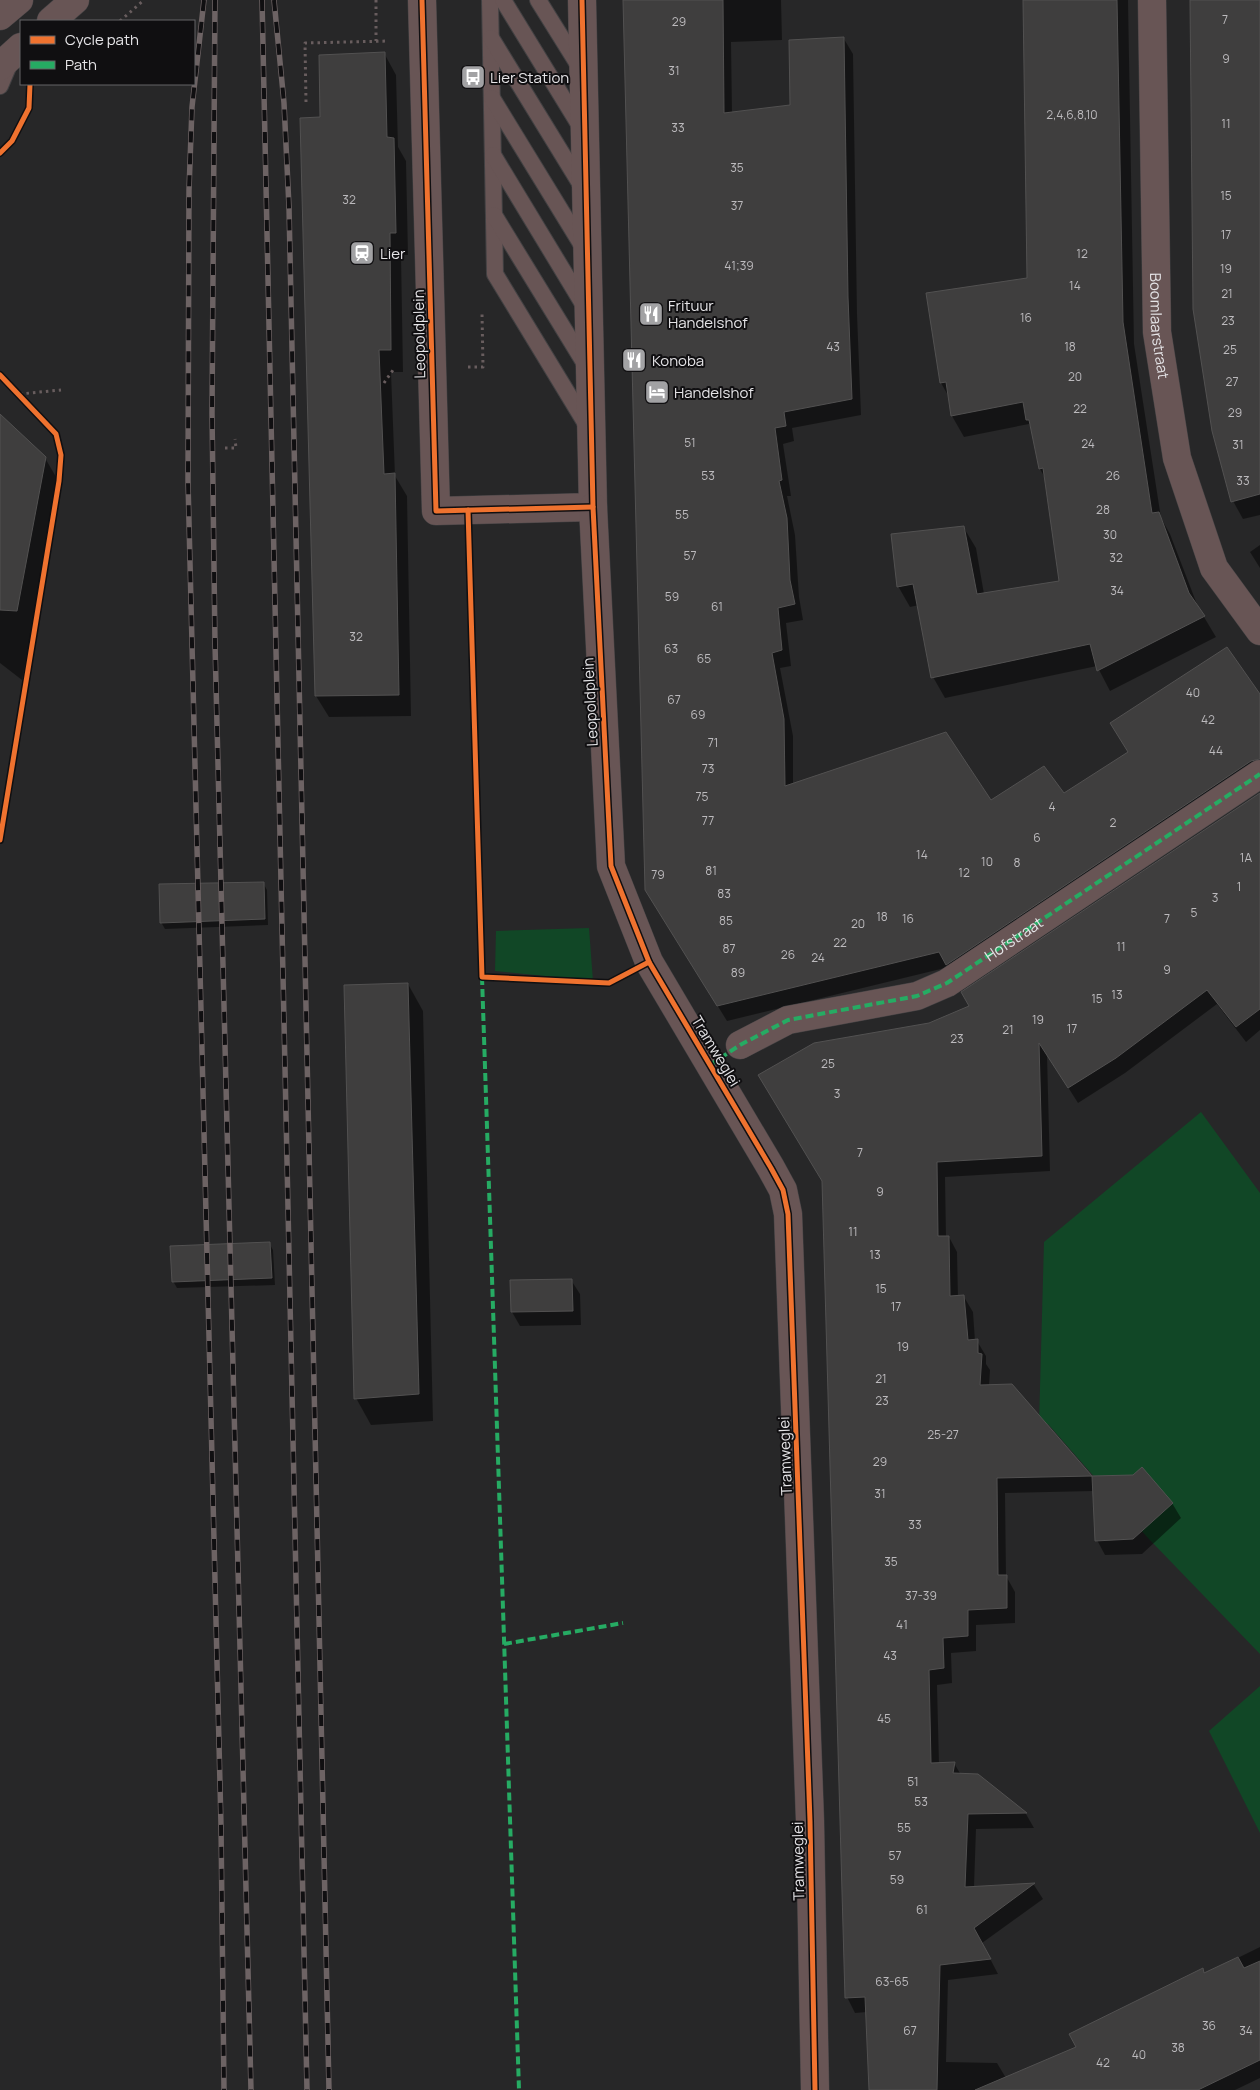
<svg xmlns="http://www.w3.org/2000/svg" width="1260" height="2090" font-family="Manrope,sans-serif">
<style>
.green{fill:#114726}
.shadow{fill:#0007}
.building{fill:#3f3e3e;stroke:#525151}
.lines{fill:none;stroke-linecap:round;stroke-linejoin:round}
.service-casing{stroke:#424143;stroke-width:18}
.minor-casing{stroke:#424143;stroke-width:29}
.tertiary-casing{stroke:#424143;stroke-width:29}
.path{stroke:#685d5e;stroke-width:3;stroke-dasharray:2.5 4;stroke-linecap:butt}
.service{stroke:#685555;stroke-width:16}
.minor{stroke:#685555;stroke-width:28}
.tertiary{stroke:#685555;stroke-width:28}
.rail-casing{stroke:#6d6364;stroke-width:5.5}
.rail{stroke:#100f11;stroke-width:4;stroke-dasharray:11;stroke-linecap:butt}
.quiet{stroke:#26ab63;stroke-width:4;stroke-dasharray:8 4;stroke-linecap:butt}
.cycleway-casing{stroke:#100f11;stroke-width:8}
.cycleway{stroke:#ef722f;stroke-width:5}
.labels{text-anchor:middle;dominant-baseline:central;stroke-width:4;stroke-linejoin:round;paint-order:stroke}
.number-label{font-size:12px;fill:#bcbabd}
.poi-label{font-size:15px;fill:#e5e4e7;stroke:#100f11;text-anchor:start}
.street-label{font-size:15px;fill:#e5e4e7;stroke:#100f11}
</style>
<rect width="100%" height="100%" fill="#272728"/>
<!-- green -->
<g class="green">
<polygon points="589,928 593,981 495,971 496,931"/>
<polygon points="1201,1112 1260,1193 1260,1654 1148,1538 1048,1424 1039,1424 1044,1242"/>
<polygon points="1260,1686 1260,1833 1209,1731"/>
</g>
<!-- shadow -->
<g class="shadow">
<polygon points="625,0 781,0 782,40 731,42 732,113 791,106 844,39 853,54 857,314 861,415 792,428 794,441 783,444 791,496 787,496 795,535 799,597 803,620 786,623 791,666 780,668 793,736 793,785 991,802 1064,795 1260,697 1260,777 949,967 727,1021 656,906"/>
<polygon points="1025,0 1128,0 1134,344 1161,518 1170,534 1198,607 1216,637 1110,691 1097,666 945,698 933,677 919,605 910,607 898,586 964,528 976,548 984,594 1060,582 1045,478 1040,469 1032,429 1029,424 964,437 952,416 949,397 941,383 928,294 1029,280"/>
<polygon points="1191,0 1260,0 1260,515 1243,519 1233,501"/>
<polygon points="384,53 396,75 398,147 406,161 408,255 401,255 403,372 391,372 395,476 407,496 411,716 329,717 316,696 321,119"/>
<polygon points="0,415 45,458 59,482 22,680 0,663"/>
<polygon points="1260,545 1260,568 1250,552"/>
<polygon points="1260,796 1260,1030 1246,1042 1217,1004 1125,1073 1078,1103 1047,1054 1050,1171 945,1177 946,1237 949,1237 957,1252 958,1297 964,1297 973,1312 975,1341 977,1341 986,1356 986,1364 990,1370 989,1386 1011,1385 1091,1477 1134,1476 1172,1503 1181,1518 1142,1554 1105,1555 1097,1540 1094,1491 1005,1493 1006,1576 1015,1592 1015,1623 976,1625 976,1651 951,1653 952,1683 937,1685 939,1764 954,1763 961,1775 978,1775 1026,1814 1034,1828 976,1829 974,1887 1034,1885 1043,1899 982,1943 998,1974 948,1980 946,2062 997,2063 1006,2078 1077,2048 1202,1970 1205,1974 1260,1947 1260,2078 1235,2090 869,2090 867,2012 855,2013 847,1997 930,1024 971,1007"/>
<polygon points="263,883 267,890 268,925 165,929 161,922"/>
<polygon points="408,984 423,1011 433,1421 371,1425 356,1398"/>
<polygon points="269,1243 273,1250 275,1285 177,1288 173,1281"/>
<polygon points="571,1280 580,1294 581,1325 520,1326 512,1312"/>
</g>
<!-- building -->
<g class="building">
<polygon points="623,0 723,0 724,113 790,105 789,40 844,37 848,297 852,399 784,412 786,426 775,428 782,480 779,481 787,518 790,580 795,604 778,608 782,650 772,653 784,719 785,786 946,732 991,800 1044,766 1064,793 1128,752 1110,723 1227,647 1260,694 1260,759 1251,761 946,965 939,952 717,1006 645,890"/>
<polygon points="1023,0 1117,0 1123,322 1152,513 1159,512 1189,593 1205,616 1097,671 1090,644 931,678 913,584 897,587 891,534 964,526 977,594 1059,581 1043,468 1039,469 1029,420 1026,420 1023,402 951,416 946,382 940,383 926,293 1027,278"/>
<polygon points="1190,0 1260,0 1260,494 1231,502 1212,431 1193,309"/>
<polygon points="385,52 387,137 394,138 396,233 390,233 391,350 379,350 384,474 395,473 399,695 315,696 300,118 320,117 319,55"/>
<polygon points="0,414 46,457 17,611 0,610"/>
<polygon points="1260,793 1260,1009 1236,1027 1207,990 1116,1058 1068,1088 1039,1043 1042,1156 937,1162 938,1236 949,1236 950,1296 964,1295 968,1340 978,1339 978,1353 982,1354 980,1385 1012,1384 1092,1476 1133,1475 1142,1467 1173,1503 1133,1539 1095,1541 1092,1476 997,1478 998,1575 1007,1575 1007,1608 968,1610 968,1636 943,1638 944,1668 929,1670 931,1763 955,1762 953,1773 978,1774 1027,1813 968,1814 965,1887 1035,1883 974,1928 991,1959 940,1965 937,2090 869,2090 865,1997 845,1998 822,1181 758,1075 814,1043 929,1023 969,1006 961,992"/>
<polygon points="264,882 265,919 160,923 159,884"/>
<polygon points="408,983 419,1394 354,1399 344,985"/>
<polygon points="270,1242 272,1278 172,1282 170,1246"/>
<polygon points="572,1279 573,1311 511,1312 510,1280"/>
<polygon points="1238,1957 1244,1968 1260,1961 1260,2060 1198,2090 975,2090 1076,2047 1069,2034 1203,1968 1204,1973"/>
</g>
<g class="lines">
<defs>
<g id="service">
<polyline points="490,0 495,274 588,427"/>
<polyline points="503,0 582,129"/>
<polyline points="538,0 581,69"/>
<polyline points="491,38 583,188"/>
<polyline points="0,86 11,60"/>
<polyline points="492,98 585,250"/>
<polyline points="493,155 585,307"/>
<polyline points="494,215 587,367"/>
</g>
<g id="minor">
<polyline points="422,0 436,511 593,507 582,0"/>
<path id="s1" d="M1152 0 1157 332 1177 458 1214 568 1260 631"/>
<polyline points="51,21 75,0"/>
<polyline points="0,66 21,47"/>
<path id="s2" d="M740 1045 788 1020 917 996 947 983 1260 774"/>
</g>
<g id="tertiary">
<polyline points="0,16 19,0"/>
<polyline points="593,507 611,866 649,962 771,1168 783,1190 788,1214 810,1821 815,2090"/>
</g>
</defs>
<!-- service casing -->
<use href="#service" class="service-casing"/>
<!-- minor casing -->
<use href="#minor" class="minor-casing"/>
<!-- tertiary casing -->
<use href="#tertiary" class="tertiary-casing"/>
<!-- path -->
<g class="path">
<polyline points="376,0 376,41"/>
<polyline points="120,21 144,0"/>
<polyline points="306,102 305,43 388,41"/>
<polyline points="468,367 483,367 482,313"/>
<polyline points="384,383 393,370 396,370"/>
<polyline points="20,394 61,390"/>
<polyline points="225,448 236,448 235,439"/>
</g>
<!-- service -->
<use href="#service" class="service"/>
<!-- minor -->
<use href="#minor" class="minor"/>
<!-- tertiary -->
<use href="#tertiary" class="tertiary"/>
<defs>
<g id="rail">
<polyline points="204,0 192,107 189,190 188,481 221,1825 224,2090"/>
<polyline points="215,0 212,413 215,644 251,2090"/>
<polyline points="262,0 307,2090"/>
<polyline points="274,0 284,103 289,207 329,2090"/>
</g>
</defs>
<!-- rail casing -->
<use href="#rail" class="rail-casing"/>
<!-- rail -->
<use href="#rail" class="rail"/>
<!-- quiet -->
<g class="quiet">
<polyline points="482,977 519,2090"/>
<polyline points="710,1065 740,1045 788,1020 917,996 947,983 1260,774"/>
<polyline points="504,1644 623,1623"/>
</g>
<defs>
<g id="cycleway">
<polyline points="422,0 436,511 593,507"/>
<polyline points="582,0 593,507 611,866 649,962 771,1168 783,1190 788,1214 810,1821 815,2090"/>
<polyline points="0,153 12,141 29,108 30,84"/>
<polyline points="0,375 56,434 61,455 59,481 0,840"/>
<polyline points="468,510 482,977 609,983 649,962"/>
</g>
</defs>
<!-- cycleway casing -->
<use href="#cycleway" class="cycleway-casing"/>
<!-- cycleway -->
<use href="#cycleway" class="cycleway"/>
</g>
<!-- icons -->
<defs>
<symbol id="bus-square" viewBox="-11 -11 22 22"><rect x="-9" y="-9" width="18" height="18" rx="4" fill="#a2a2a4" stroke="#100f11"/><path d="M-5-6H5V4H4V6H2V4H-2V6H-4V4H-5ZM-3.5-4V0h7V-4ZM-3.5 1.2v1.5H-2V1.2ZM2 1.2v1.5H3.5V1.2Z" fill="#fff"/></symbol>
<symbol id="station-square" viewBox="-11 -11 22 22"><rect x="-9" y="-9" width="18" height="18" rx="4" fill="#a2a2a4" stroke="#100f11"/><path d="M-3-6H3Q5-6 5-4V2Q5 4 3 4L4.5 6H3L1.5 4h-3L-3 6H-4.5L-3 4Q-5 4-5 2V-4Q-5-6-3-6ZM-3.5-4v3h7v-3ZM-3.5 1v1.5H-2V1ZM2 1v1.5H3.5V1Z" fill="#fff"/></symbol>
<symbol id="restaurant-square" viewBox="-11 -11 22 22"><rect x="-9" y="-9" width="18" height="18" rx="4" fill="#a2a2a4" stroke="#100f11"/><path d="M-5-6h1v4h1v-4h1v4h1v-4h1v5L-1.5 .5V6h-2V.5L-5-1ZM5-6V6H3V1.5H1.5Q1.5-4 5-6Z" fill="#fff"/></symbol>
<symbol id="hotel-square" viewBox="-11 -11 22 22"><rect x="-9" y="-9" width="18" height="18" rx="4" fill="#a2a2a4" stroke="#100f11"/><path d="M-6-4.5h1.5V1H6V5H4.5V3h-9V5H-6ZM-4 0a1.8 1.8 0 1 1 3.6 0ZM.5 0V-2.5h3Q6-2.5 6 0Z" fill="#fff"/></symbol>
</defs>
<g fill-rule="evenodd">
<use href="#bus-square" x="459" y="63" width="28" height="28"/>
<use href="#station-square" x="348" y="239" width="28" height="28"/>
<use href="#restaurant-square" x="637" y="300" width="28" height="28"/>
<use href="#restaurant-square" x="620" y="346" width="28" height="28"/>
<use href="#hotel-square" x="643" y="378" width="28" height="28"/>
</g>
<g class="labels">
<!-- number labels -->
<g class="number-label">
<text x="1225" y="19">7</text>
<text x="679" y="21">29</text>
<text x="1226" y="58">9</text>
<text x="674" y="70">31</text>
<text x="1072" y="114">2,4,6,8,10</text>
<text x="1226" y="123">11</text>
<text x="678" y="127">33</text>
<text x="737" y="167">35</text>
<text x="1226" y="195">15</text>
<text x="349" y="199">32</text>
<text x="737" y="205">37</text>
<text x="1226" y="234">17</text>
<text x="1082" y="253">12</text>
<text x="739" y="265">41;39</text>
<text x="1226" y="268">19</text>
<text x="1075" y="285">14</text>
<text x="1227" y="293">21</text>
<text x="1026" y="317">16</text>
<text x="1228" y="320">23</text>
<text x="833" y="346">43</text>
<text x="1070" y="346">18</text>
<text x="1230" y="349">25</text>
<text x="1075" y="376">20</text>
<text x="1232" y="381">27</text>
<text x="1080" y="408">22</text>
<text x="1235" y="412">29</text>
<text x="690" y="442">51</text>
<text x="1088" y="443">24</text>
<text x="1238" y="444">31</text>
<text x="708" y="475">53</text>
<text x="1113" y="475">26</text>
<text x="1243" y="480">33</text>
<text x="1103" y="509">28</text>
<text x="682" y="514">55</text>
<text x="1110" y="534">30</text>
<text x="690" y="555">57</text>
<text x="1116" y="557">32</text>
<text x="1117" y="590">34</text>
<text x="672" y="596">59</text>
<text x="717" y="606">61</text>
<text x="356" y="636">32</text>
<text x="671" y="648">63</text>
<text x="704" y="658">65</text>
<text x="1193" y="692">40</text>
<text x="674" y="699">67</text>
<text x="698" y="714">69</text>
<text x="1208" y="719">42</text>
<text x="713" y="742">71</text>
<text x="1216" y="750">44</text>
<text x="708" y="768">73</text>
<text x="702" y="796">75</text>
<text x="1052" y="806">4</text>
<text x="708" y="820">77</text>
<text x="1113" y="822">2</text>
<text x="1037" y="837">6</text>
<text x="922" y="854">14</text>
<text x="1246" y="857">1A</text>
<text x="987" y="861">10</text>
<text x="1017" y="862">8</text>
<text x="711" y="870">81</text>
<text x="964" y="872">12</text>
<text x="658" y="874">79</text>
<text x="1239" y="886">1</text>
<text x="724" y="893">83</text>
<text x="1215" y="897">3</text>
<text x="1194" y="912">5</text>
<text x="882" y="916">18</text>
<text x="908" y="918">16</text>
<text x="1167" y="918">7</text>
<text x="726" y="920">85</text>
<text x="858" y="923">20</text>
<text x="840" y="942">22</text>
<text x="1121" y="946">11</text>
<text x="729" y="948">87</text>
<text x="788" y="954">26</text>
<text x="818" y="957">24</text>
<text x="1167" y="969">9</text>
<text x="738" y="972">89</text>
<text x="1117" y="994">13</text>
<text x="1097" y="998">15</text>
<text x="1038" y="1019">19</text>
<text x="1072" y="1028">17</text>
<text x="1008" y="1029">21</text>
<text x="957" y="1038">23</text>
<text x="828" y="1063">25</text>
<text x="837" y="1093">3</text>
<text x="860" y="1152">7</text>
<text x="880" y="1191">9</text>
<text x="853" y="1231">11</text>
<text x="875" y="1254">13</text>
<text x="881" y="1288">15</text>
<text x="896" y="1306">17</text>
<text x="903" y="1346">19</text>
<text x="881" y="1378">21</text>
<text x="882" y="1400">23</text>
<text x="943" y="1434">25-27</text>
<text x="880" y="1461">29</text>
<text x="880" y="1493">31</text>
<text x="915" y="1524">33</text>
<text x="891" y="1561">35</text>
<text x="921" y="1595">37-39</text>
<text x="902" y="1624">41</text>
<text x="890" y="1655">43</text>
<text x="884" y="1718">45</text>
<text x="913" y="1781">51</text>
<text x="921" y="1801">53</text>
<text x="904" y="1827">55</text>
<text x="895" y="1855">57</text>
<text x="897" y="1879">59</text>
<text x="922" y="1909">61</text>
<text x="892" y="1981">63-65</text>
<text x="1209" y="2025">36</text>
<text x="910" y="2030">67</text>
<text x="1246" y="2030">34</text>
<text x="1178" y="2047">38</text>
<text x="1139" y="2054">40</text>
<text x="1103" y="2062">42</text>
</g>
<!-- poi labels -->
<g class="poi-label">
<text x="490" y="77">Lier Station</text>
<text x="380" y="253">Lier</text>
<text x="668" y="305">Frituur<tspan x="668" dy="17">Handelshof</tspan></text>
<text x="652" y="360">Konoba</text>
<text x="674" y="392">Handelshof</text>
</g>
<!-- street labels -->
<g class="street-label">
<text stroke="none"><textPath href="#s1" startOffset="326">Boomlaarstraat</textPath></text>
<text transform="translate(419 334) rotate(-91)">Leopoldplein</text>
<text transform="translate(590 702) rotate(-93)">Leopoldplein</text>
<text stroke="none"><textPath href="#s2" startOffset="298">Hofstraat</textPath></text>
<text transform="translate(716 1051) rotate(59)">Tramweglei</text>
<text transform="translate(785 1456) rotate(-92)">Tramweglei</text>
<text transform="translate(798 1861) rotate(-91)">Tramweglei</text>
</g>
</g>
<!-- legend -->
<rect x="20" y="20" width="175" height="65" fill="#100f11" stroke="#656467"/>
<rect x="30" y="36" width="25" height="8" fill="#ef722f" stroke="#656467"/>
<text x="65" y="45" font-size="15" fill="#e5e4e7">Cycle path</text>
<rect x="30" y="61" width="25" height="8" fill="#26ab63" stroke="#656467"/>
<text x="65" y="70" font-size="15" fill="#e5e4e7">Path</text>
</svg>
